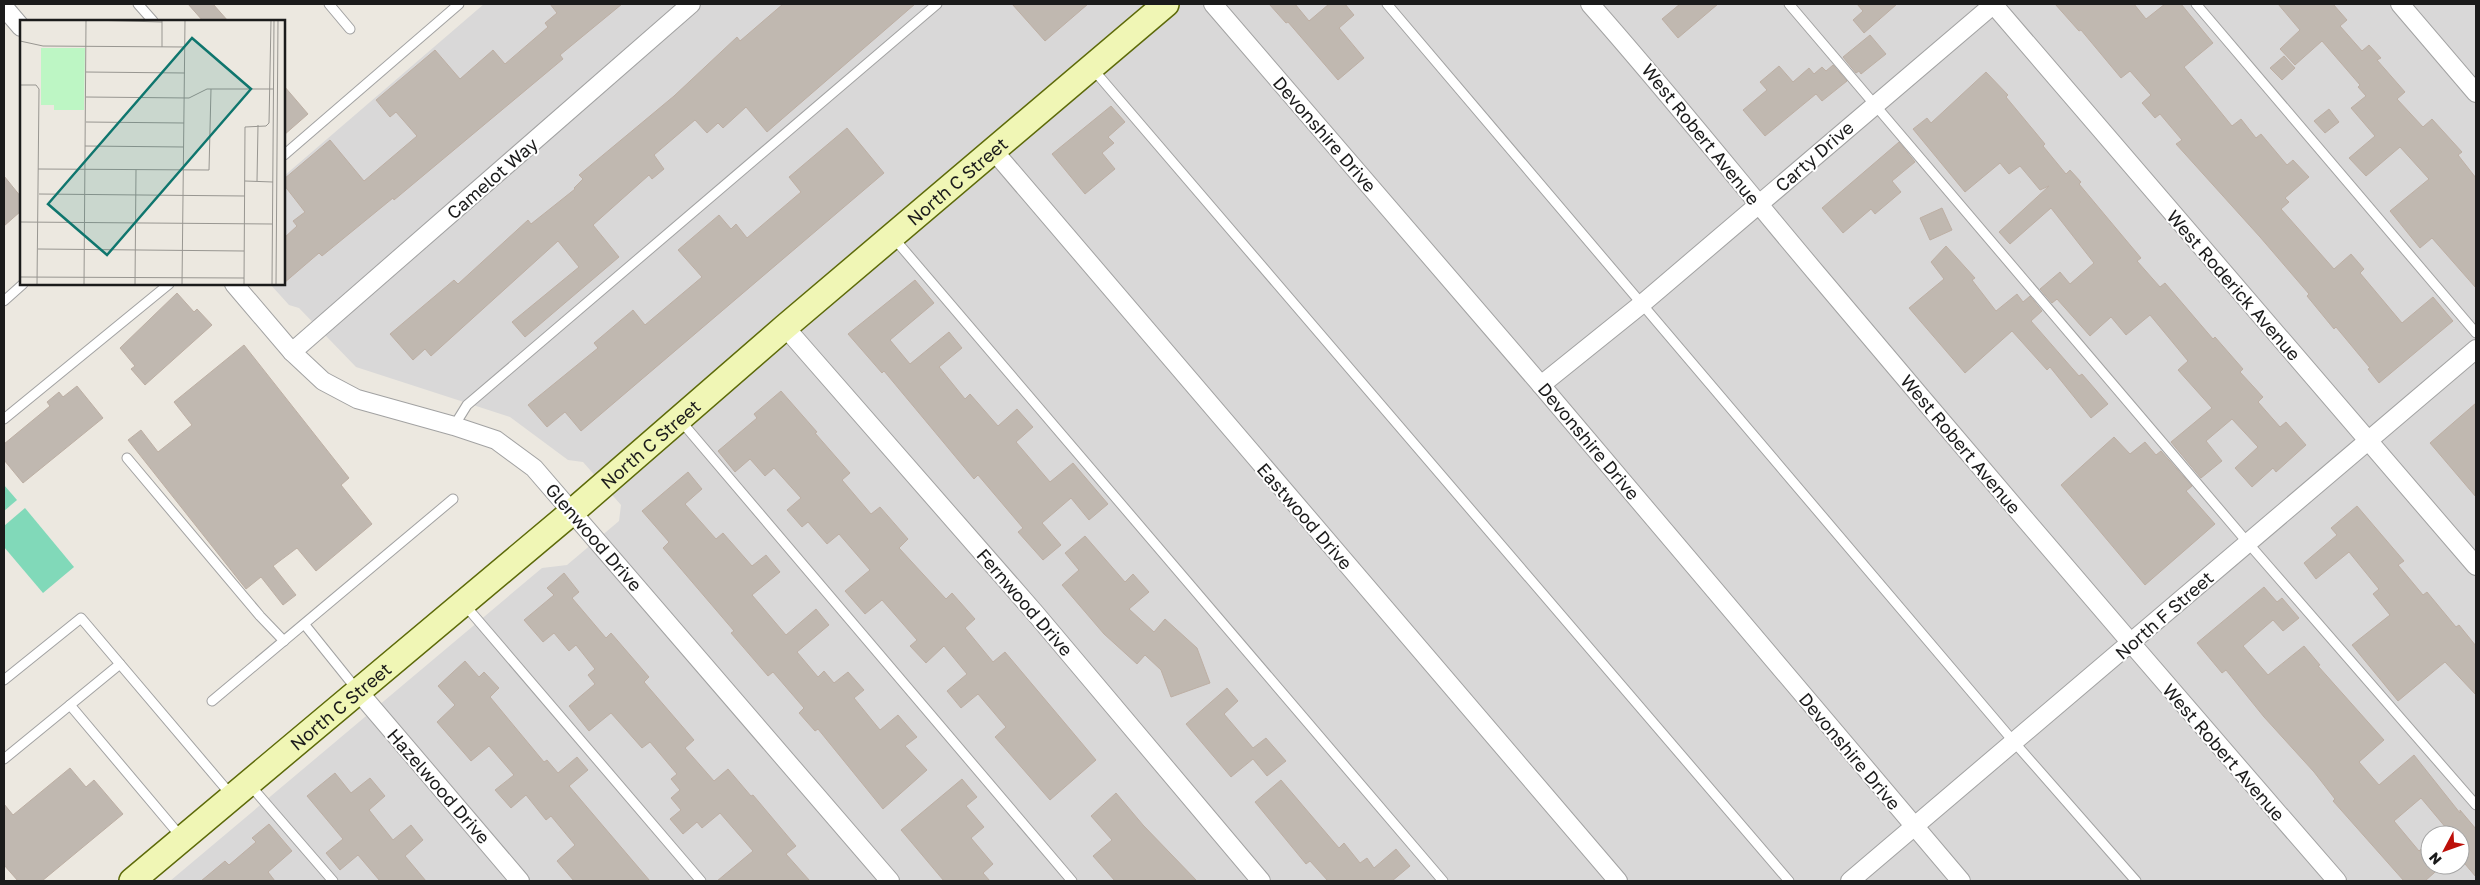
<svg xmlns="http://www.w3.org/2000/svg" width="2480" height="885" font-family="'Golos Text',sans-serif">
<style>
.residential{fill:#d9d8d8;fill-rule:evenodd}
.pitch{fill:#81d9b9}
.building{fill:#c0b8b0;stroke:#bdafa4}
.lines{fill:none;stroke-linecap:round;stroke-linejoin:round}
.lane-casing{stroke:#a2a2a2;stroke-width:11}
.street-casing{stroke:#a2a2a2;stroke-width:20}
.secondary-casing{stroke:#5d6a09;stroke-width:28}
.lane{stroke:#fff;stroke-width:9}
.street{stroke:#fff;stroke-width:18}
.secondary{stroke:#f0f6b5;stroke-width:25}
.labels{text-anchor:middle;dominant-baseline:central;stroke-width:4;stroke-linejoin:round;paint-order:stroke}
.street-label{font-size:18px;fill:#1b1b1b;stroke:#fff}
.inset-road{fill:none;stroke:#989691;stroke-width:1}
.view{fill:#0f766e;fill-opacity:0.15;stroke:#0f766e;stroke-width:2.5}
.inset-edge{fill:none;stroke:#1b1b1b;stroke-width:2.5}
</style>
<rect width="100%" height="100%" fill="#ece8e0"/>
<!-- residential -->
<path class="residential" d="M484 4H2476V881H170L542 568 567 565 619 521 621 505 583 462 568 460 510 417 356 367 299 308 289 305 270 284H284V176ZM2430 835H2460V865H2430Z"/>
<!-- pitch -->
<g class="pitch">
<polygon points="4,485 17,500 4,511"/>
<polygon points="25,508 74,567 43,593 4,547 4,526"/>
</g>
<!-- building -->
<g class="building">
<polygon points="188,4 213,4 228,21 203,21"/>
<polygon points="550,4 622,4 560,55 563,59 394,200 393,198 322,256 319,253 284,283 284,238 297,226 293,221 305,212 284,185 284,179 330,140 364,181 417,136 396,112 390,117 376,100 435,50 460,79 493,50 505,64 548,27 545,23 557,13"/>
<polygon points="783,4 915,4 767,132 746,107 723,128 718,123 707,133 695,120 654,155 664,169 652,179 649,175 593,225 619,257 525,337 512,322 579,267 558,241 431,356 425,349 413,360 390,334 454,280 458,284 528,220 531,224 575,189 574,188 583,179 579,175 674,96 737,37 740,41"/>
<polygon points="1012,4 1088,4 1045,41"/>
<polygon points="1269,4 1295,4 1309,21 1329,4 1345,4 1354,15 1339,28 1364,58 1338,80 1288,22 1286,23"/>
<polygon points="1680,4 1718,4 1678,38 1662,19"/>
<polygon points="1857,4 1897,4 1864,33 1853,20 1863,11"/>
<polygon points="2055,4 2134,4 2146,19 2165,4 2181,4 2213,43 2184,67 2232,126 2241,119 2256,138 2261,134 2287,165 2293,160 2309,177 2285,198 2289,202 2281,209 2334,269 2351,254 2364,269 2360,273 2402,323 2433,297 2453,321 2379,383 2368,369 2370,368 2336,327 2334,329 2307,296 2309,294 2260,237 2176,144 2182,140 2160,114 2155,118 2142,103 2151,95 2130,71 2121,78 2081,30 2079,31"/>
<polygon points="2278,4 2333,4 2347,20 2340,26 2362,51 2369,45 2381,58 2377,60 2405,92 2397,99 2423,127 2432,119 2462,152 2458,155 2476,178 2476,288 2432,238 2420,248 2390,211 2429,179 2400,147 2366,176 2349,158 2375,136 2351,108 2366,96 2358,87 2360,85 2322,41 2295,65 2280,49 2300,30"/>
<polygon points="1870,35 1886,54 1861,74 1859,71 1856,73 1843,57"/>
<polygon points="2284,56 2295,68 2282,80 2270,68"/>
<polygon points="1833,65 1847,81 1822,101 1816,94 1765,136 1743,110 1767,90 1760,82 1779,66 1793,82 1809,68 1814,74 1822,67 1826,71"/>
<polygon points="1986,72 2008,95 2006,97 2045,144 2043,146 2066,174 2070,170 2081,182 2079,184 2141,258 2137,261 2160,287 2165,283 2213,339 2215,337 2243,369 2240,372 2263,397 2258,402 2280,427 2286,422 2306,445 2276,472 2273,468 2252,487 2235,468 2258,447 2232,419 2206,441 2222,461 2201,478 2171,442 2212,408 2178,370 2188,361 2150,315 2126,335 2111,317 2090,336 2057,299 2052,303 2040,289 2060,272 2070,284 2094,263 2051,208 2010,244 1999,232 2049,186 2040,190 2020,166 2009,174 2000,163 1965,192 1913,129 1927,118 1931,123"/>
<polygon points="284,86 308,114 284,135"/>
<polygon points="1111,106 1125,122 1108,137 1114,143 1102,153 1115,169 1085,194 1052,154"/>
<polygon points="2329,109 2339,122 2325,133 2314,121"/>
<polygon points="847,128 884,173 581,431 565,412 547,427 528,405 598,348 594,343 633,310 645,325 702,277 678,250 719,215 731,229 736,224 747,238 801,192 789,177"/>
<polygon points="1899,142 1915,162 1892,181 1901,192 1875,214 1871,209 1843,233 1822,208"/>
<polygon points="4,176 21,197 21,211 4,226"/>
<polygon points="1942,208 1952,230 1930,240 1920,218"/>
<polygon points="1946,246 1975,278 1972,280 1996,311 2017,294 2023,302 2030,296 2042,311 2031,321 2079,376 2082,374 2108,404 2091,418 2050,367 2047,370 2012,331 1965,373 1909,308 1944,279 1931,262"/>
<polygon points="915,280 934,303 890,340 910,364 949,332 962,348 939,367 965,399 970,394 998,426 1017,409 1033,427 1016,442 1050,482 1073,463 1108,504 1089,520 1071,498 1042,523 1061,545 1043,560 1018,532 1023,528 978,475 974,479 884,371 882,373 848,334"/>
<polygon points="177,293 194,312 197,309 212,325 145,385 131,369 135,366 120,348"/>
<polygon points="244,345 349,478 341,485 372,524 316,571 297,548 273,566 296,595 283,605 261,577 246,589 128,440 141,430 158,452 192,425 174,402"/>
<polygon points="77,386 103,418 23,483 4,460 4,444 50,406 47,402 59,392 63,397"/>
<polygon points="781,391 817,432 815,433 850,473 842,480 871,514 880,507 908,539 899,548 946,599 952,593 975,619 965,628 993,662 1005,652 1096,760 1050,800 995,737 1006,727 978,694 961,708 947,691 967,674 944,646 926,663 910,646 917,640 882,600 865,614 845,591 870,570 839,534 827,544 808,522 802,527 787,510 801,498 774,468 765,476 750,459 735,472 718,451 757,418 754,414"/>
<polygon points="2476,403 2476,497 2430,443"/>
<polygon points="2114,437 2130,454 2145,442 2156,455 2161,451 2192,486 2186,491 2215,524 2145,585 2061,485"/>
<polygon points="688,472 702,489 685,504 716,539 723,533 752,566 766,555 780,572 752,595 786,635 816,609 829,625 797,652 818,677 824,671 834,683 848,672 864,690 854,698 880,730 898,715 917,737 905,746 927,770 883,809 818,729 815,731 799,713 804,708 773,672 768,676 731,633 734,631 663,548 669,542 642,511"/>
<polygon points="2357,506 2404,561 2398,565 2423,595 2427,592 2456,627 2459,625 2476,646 2476,695 2445,662 2398,701 2352,645 2390,615 2373,594 2379,589 2349,552 2316,579 2304,563 2337,535 2331,528"/>
<polygon points="1085,536 1125,582 1133,574 1149,592 1129,609 1154,632 1165,619 1197,648 1210,683 1171,697 1161,670 1145,655 1137,664 1104,634 1062,585 1079,570 1065,553"/>
<polygon points="564,573 579,592 572,598 606,638 611,633 649,677 644,682 694,740 685,748 714,781 728,769 751,796 753,795 796,846 786,854 810,881 717,881 753,851 720,813 702,828 697,822 683,834 670,819 681,810 671,798 680,790 671,779 677,774 650,742 642,748 611,713 589,731 569,706 595,684 588,675 595,669 576,645 569,651 554,633 543,642 524,620 554,595 547,588"/>
<polygon points="2264,587 2277,602 2282,598 2299,618 2283,631 2273,620 2243,646 2268,675 2304,646 2320,665 2318,666 2384,740 2359,762 2379,785 2414,755 2460,813 2460,810 2476,829 2476,877 2460,858 2460,835 2452,835 2421,798 2394,821 2419,851 2430,841 2430,865 2443,865 2425,881 2404,881 2333,801 2335,799 2314,772 2264,717 2226,670 2222,673 2197,643"/>
<polygon points="465,661 479,677 484,672 499,688 490,697 544,762 547,760 558,773 577,757 588,770 569,786 650,881 574,881 557,861 575,845 551,816 546,820 526,795 511,808 495,790 514,775 489,746 471,761 437,722 455,705 438,686"/>
<polygon points="1227,688 1238,701 1224,714 1253,748 1266,738 1286,761 1267,776 1253,759 1231,777 1186,724"/>
<polygon points="70,768 86,787 94,780 123,814 42,881 18,881 4,865 4,804 13,815"/>
<polygon points="335,773 351,793 370,778 385,796 369,810 393,840 411,825 423,840 405,856 426,881 380,881 358,855 340,870 326,853 343,839 307,796"/>
<polygon points="962,779 977,797 966,806 984,827 971,838 993,864 983,873 990,881 944,881 901,830"/>
<polygon points="1281,780 1339,848 1344,843 1360,863 1367,858 1374,868 1396,849 1410,866 1392,881 1328,881 1310,861 1306,864 1255,802"/>
<polygon points="1116,793 1143,825 1197,881 1115,881 1093,856 1112,840 1091,816"/>
<polygon points="269,824 292,851 268,872 275,881 201,881 225,861 229,865 256,842 252,838"/>
</g>
<g class="lines">
<defs>
<g id="lane">
<polyline points="138,4 153,21"/>
<polyline points="329,4 350,29"/>
<polyline points="1387,4 2014,742 2136,881"/>
<polyline points="1789,4 2248,543 2476,805"/>
<polyline points="2196,4 2476,333"/>
<polyline points="1092,68 1789,881"/>
<polyline points="284,155 459,4"/>
<polyline points="892,236 1443,881"/>
<polyline points="4,301 23,284"/>
<polyline points="4,419 169,284"/>
<polyline points="680,420 1072,881"/>
<polyline points="454,426 467,405 937,4"/>
<polyline points="127,458 260,616 284,641"/>
<polyline points="464,604 701,881"/>
<polyline points="305,625 358,691"/>
<polyline points="4,680 81,618 232,796"/>
<polyline points="212,701 453,499"/>
<polyline points="70,705 120,664"/>
<polyline points="4,759 70,705 182,838"/>
<polyline points="250,785 333,881"/>
</g>
<g id="street">
<polyline points="1213,4 1541,385 1961,881"/>
<path d="M1590 4C1668 92 1741 184 1817 274 1989 478 2162 680 2337 881"/>
<polyline points="1993,4 2476,566"/>
<polyline points="2400,4 2476,93"/>
<polyline points="4,7 21,27"/>
<polyline points="993,150 1618,881"/>
<polyline points="234,284 292,352 323,381 357,399 454,426 496,440 534,468 890,881"/>
<polyline points="785,327 1035,613 1261,881"/>
<polyline points="292,352 691,4"/>
<polyline points="1541,385 1643,303 1994,4"/>
<polyline points="358,691 520,881"/>
<polyline points="1850,881 2476,349"/>
</g>
<g id="secondary">
<path id="s1" d="M132 881 572 512 785 327 1166 4"/>
</g>
</defs>
<!-- lane casing -->
<use href="#lane" class="lane-casing"/>
<!-- street casing -->
<use href="#street" class="street-casing"/>
<!-- secondary casing -->
<use href="#secondary" class="secondary-casing"/>
<!-- lane -->
<use href="#lane" class="lane"/>
<!-- street -->
<use href="#street" class="street"/>
<!-- secondary -->
<use href="#secondary" class="secondary"/>
</g>
<g class="labels">
<!-- street labels -->
<g class="street-label">
<text transform="translate(1325 134) rotate(49)">Devonshire Drive</text>
<text transform="translate(1701 134) rotate(51)">West Robert Avenue</text>
<text transform="translate(1814 156) rotate(-41)">Carty Drive</text>
<text transform="translate(492 178) rotate(-41)">Camelot Way</text>
<text stroke="none"><textPath href="#s1" startOffset="1082">North C Street</textPath></text>
<text transform="translate(2234 285) rotate(49)">West Roderick Avenue</text>
<text transform="translate(1589 441) rotate(50)">Devonshire Drive</text>
<text stroke="none"><textPath href="#s1" startOffset="678">North C Street</textPath></text>
<text transform="translate(1961 444) rotate(50)">West Robert Avenue</text>
<text transform="translate(1305 516) rotate(49)">Eastwood Drive</text>
<text transform="translate(594 537) rotate(49)">Glenwood Drive</text>
<text transform="translate(1025 602) rotate(49)">Fernwood Drive</text>
<text transform="translate(2164 615) rotate(-41)">North F Street</text>
<text stroke="none"><textPath href="#s1" startOffset="272">North C Street</textPath></text>
<text transform="translate(1850 751) rotate(50)">Devonshire Drive</text>
<text transform="translate(2224 752) rotate(49)">West Robert Avenue</text>
<text transform="translate(439 786) rotate(49)">Hazelwood Drive</text>
</g>
</g>
<!-- overview -->
<g transform="translate(20 20)">
<rect width="265" height="265" fill="#ece8e0"/>
<path d="M21 28H65L64 90H34V85H21Z" fill="#bdf6c4"/>
<path class="inset-road" d="M70 0 142 2M0 21 23 26 165 27M142 27V1M66 52 165 53M0 65H16L19 69 17 265M66 77 169 78 187 69H254M66 102 164 103M65 126 164 127M18 149 189 150 191 69M225 161 253 162M237 161 238 105M19 174 225 176M0 202 252 204M18 229 224 231M0 257 224 258M64 265 66 0M115 265 116 150M162 265 165 0M224 265 225 107 246 106 249 103 251 0M252 265 254 0M256 265 258 0"/>
<path class="view" d="M172 18 231 69 87 235 28 184Z"/>
<rect width="265" height="265" class="inset-edge"/>
</g>
<!-- border -->
<rect width="2480" height="885" fill="none" stroke="#1b1b1b" stroke-width="10"/>
<!-- north arrow -->
<g transform="translate(2445 850) rotate(229)"><circle r="24" fill="#ffffff" stroke="#a4a4a4"/>
<path d="M0-4L9 19L0 12L-9 19Z" fill="#bc0f09"/>
<text y="-8" font-size="14" font-weight="bold" text-anchor="middle" fill="#1b1b1b">N</text>
</g>
</svg>
